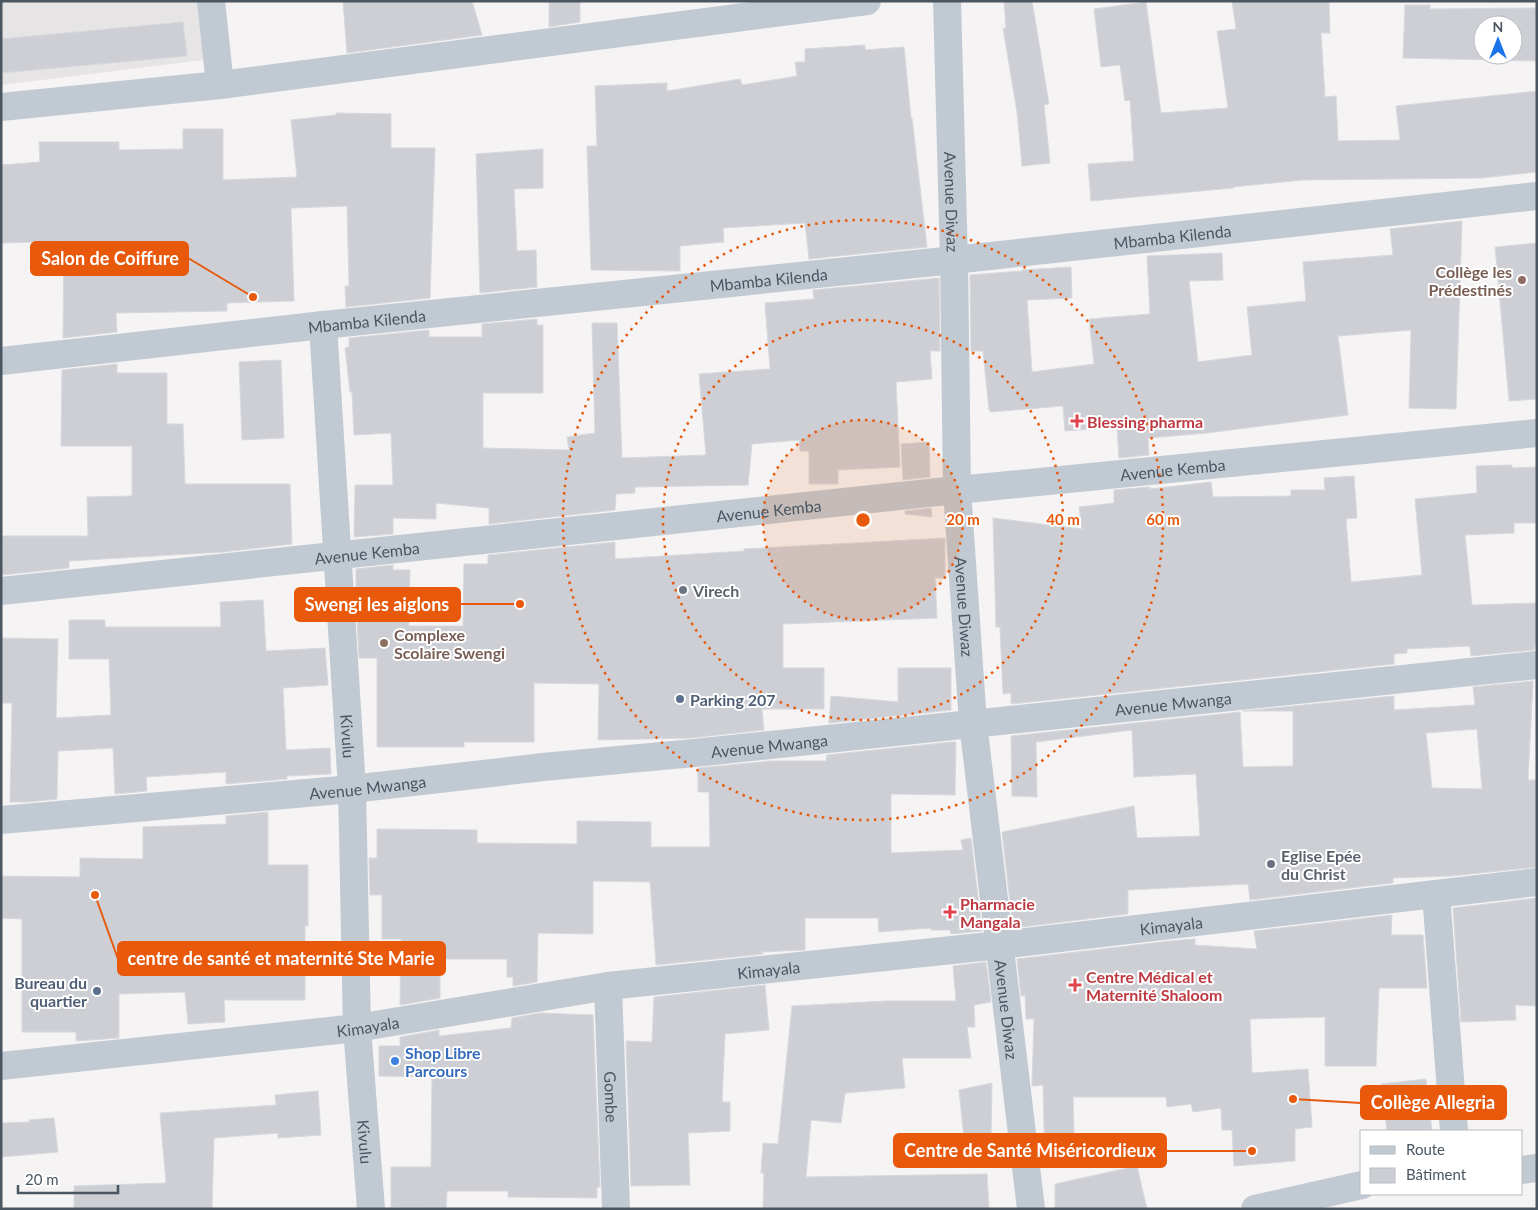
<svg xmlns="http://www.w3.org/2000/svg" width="1538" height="1210" font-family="Lato,sans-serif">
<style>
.education{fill:#e6e4e5}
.building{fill:#cdcfd5;stroke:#d7d9de;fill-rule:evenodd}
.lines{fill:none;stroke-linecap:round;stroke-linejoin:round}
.street{stroke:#c1cad2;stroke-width:28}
.ring{fill:none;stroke:#e8590c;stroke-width:2.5;stroke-dasharray:2.5 5}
.education-dot{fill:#8d6e63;stroke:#fff;stroke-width:2}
.health-dot{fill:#e0444e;stroke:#fff;stroke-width:2}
.worship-dot{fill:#6b7280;stroke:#fff;stroke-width:2}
.service-dot{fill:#5c6f8a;stroke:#fff;stroke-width:2}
.shop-dot{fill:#3f7fe0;stroke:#fff;stroke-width:2}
.labels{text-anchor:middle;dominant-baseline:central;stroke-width:4;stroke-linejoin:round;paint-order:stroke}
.street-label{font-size:16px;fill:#4a5661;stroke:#fff}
.education-label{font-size:16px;font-weight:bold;fill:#785e54;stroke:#fff;text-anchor:end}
.health-label{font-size:16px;font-weight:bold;fill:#be3a42;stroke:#fff;text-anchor:start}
.worship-label{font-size:16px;font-weight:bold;fill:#5b616d;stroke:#fff;text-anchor:start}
.service-label{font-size:16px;font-weight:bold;fill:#4e5e75;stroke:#fff;text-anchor:start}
.shop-label{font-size:16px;font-weight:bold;fill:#366cbe;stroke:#fff;text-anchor:start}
.centre{fill:#e8590c;stroke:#fff;stroke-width:2.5}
.ring-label{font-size:15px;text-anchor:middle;font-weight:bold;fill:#e8590c;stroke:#fff;stroke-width:4;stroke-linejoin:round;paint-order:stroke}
.leader{fill:none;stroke:#e8590c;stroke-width:2}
.callout-dot{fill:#e8590c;stroke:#fff;stroke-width:2}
.callout{fill:#e8590c;stroke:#e8590c;stroke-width:2}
.callout-label{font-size:18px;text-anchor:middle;font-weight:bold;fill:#fff}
</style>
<rect width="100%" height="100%" fill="#f5f3f3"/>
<!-- education -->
<polygon class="education" points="1,1 198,1 204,60 1,85"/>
<!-- building -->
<g class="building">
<polygon points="343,1 472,1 482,35 347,53"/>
<polygon points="549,1 580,1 580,22 549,27"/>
<polygon points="1004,1 1032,1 1049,104 1044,105 1050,163 1022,166 1017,112 1003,28 1006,28"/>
<polygon points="1232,1 1329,1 1330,33 1321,33 1325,97 1336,96 1338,141 1400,140 1396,106 1537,91 1537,172 1481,178 1303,180 1233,187 1233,188 1091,201 1088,164 1134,161 1130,100 1125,101 1120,65 1101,67 1094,9 1146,2 1161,113 1228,108 1217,31 1236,29"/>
<path d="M1405 5H1430V9L1537 8V61L1403 58ZM1483 25H1513V55H1483Z"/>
<polygon points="183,22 187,56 1,73 1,39"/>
<polygon points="865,45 865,50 904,47 911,118 912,118 927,247 809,259 805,223 723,228 724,242 680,246 680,271 591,270 587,146 597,146 595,86 667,83 667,91 740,79 742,85 797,76 795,62 805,62 805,49"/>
<polygon points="336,113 391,114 391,148 435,148 430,298 346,307 345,286 349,286 347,206 291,208 294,301 227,303 227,311 116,313 117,332 63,338 64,241 1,243 1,165 40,162 39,142 119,142 119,150 183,149 183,129 223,129 223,180 297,177 291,120 336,115"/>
<polygon points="543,149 543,188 514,189 517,251 536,250 537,287 480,293 476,154"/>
<polygon points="1462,221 1456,409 1409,408 1411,330 1338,336 1348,415 1207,433 1148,438 1149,455 1119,458 1117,427 1065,431 1063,406 990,412 990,410 989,410 983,351 971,351 970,275 1022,271 1022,270 1071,267 1072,298 1027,300 1032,372 1094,364 1089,319 1150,314 1147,256 1222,253 1223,280 1189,281 1198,362 1252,355 1247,307 1306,301 1303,262 1393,255 1390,229"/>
<polygon points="1537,243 1537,399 1509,401 1495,247"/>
<polygon points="939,278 940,351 930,351 932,379 896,382 900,467 838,470 838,484 809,484 809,451 800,451 799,440 752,444 748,485 635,487 635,493 616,494 615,510 489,524 489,508 436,503 436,519 393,518 393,534 354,537 355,485 393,485 391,433 354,435 352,392 350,392 345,348 349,347 349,338 429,330 429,337 482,337 482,324 537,319 537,325 543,325 543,393 483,393 483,448 569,450 567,437 595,433 592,323 617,323 622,458 706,455 699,374 770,369 765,303 814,299 813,290"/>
<polygon points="281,360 284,438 242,440 239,362"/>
<polygon points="117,364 117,373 167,373 167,424 183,424 185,484 290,484 292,544 223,552 69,561 69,568 1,575 1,536 88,536 87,497 132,496 132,446 61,446 62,370"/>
<polygon points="929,442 930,477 903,480 901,444"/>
<polygon points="1512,465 1512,468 1537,467 1537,523 1514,523 1514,533 1465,535 1472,605 1537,603 1537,644 1535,644 1534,650 1471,656 1470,646 1407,649 1407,653 1394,654 1394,664 1011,704 1011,693 1003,694 1000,627 996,627 993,518 1082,529 1079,507 1114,503 1114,490 1150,487 1150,489 1211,482 1213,497 1291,496 1291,490 1325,490 1324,478 1354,476 1357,518 1346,519 1351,582 1422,575 1415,499 1477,493 1476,466"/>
<polygon points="931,508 932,517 905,514 905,511"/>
<polygon points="945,538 945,578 935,578 937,618 783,624 783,668 824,668 824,709 762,709 764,730 691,738 598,740 599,684 534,683 534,742 464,742 464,747 377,747 377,658 359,658 356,601 356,569 393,565 393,570 410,570 409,626 463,626 464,564 488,564 488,555 615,542 615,559 744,551 744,549"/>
<polygon points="263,600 266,651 325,648 328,685 283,688 286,750 330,748 331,774 287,776 287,779 226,784 226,772 146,777 147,791 115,794 113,748 58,751 57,799 28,802 10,802 12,703 1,703 1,638 58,639 56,718 111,715 109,659 69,659 69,620 105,620 105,627 221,627 220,602"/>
<polygon points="898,668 951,668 951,710 829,723 831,696 898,702"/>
<path d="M1533 681 1528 780H1537V867L1452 876 1393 878V883L1250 900 1248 884 1128 890V914L1013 928 1002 832 1134 806 1137 838 1200 836 1196 774 1134 777 1132 730 1036 742 1037 797 1012 796 1011 736 1240 712 1243 767 1293 766V711H1243L1394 696V710L1475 705 1473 687ZM1477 729 1482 789 1432 788 1426 733Z"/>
<polygon points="951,742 956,742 955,795 891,794 891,853 963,850 961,840 971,838 982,931 951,934 950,930 931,930 931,928 879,932 878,918 805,918 805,950 762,952 763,954 656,965 650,882 593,881 593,934 538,933 537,982 513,986 513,977 507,977 507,959 440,959 440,998 400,1005 401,939 382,939 382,895 370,895 369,858 377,858 377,829 477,830 477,843 577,844 577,821 651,822 651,847 710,847 709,792 698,792 698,768 771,761 826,761 827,755"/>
<polygon points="268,812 268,865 308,865 308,926 305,926 305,1000 224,1000 225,1022 188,1024 185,992 119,994 119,1038 76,1041 76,1032 22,1032 22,919 1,918 1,876 80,877 80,858 143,859 143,827 226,824 226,816"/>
<polygon points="1537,898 1537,1006 1515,1005 1516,1020 1461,1022 1453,908"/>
<polygon points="1392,915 1391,935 1423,935 1427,988 1379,988 1376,1066 1325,1066 1325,1017 1250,1019 1252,1073 1308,1069 1312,1127 1295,1129 1295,1161 1234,1166 1232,1130 1222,1130 1221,1108 1193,1112 1191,1104 1167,1107 1166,1097 1073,1097 1075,1166 1045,1167 1043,1085 1032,1086 1034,1019 1026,1019 1025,995 1021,996 1017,959 1170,941 1195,939 1195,945 1257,949 1254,931"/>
<polygon points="986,962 991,1002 974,1005 975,1027 967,1027 971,1058 902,1058 905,1088 845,1093 841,1123 811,1120 806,1177 987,1174 989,1209 763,1209 764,1173 761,1173 763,1143 778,1144 792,1006 887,1001 956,1001 953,966"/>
<polygon points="765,985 769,1030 725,1034 722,1102 730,1102 730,1131 688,1133 690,1185 631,1186 626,1041 652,1042 654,997"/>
<polygon points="540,1013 593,1015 600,1187 597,1187 597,1198 508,1197 508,1191 447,1191 446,1208 391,1207 391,1167 431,1167 432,1077 379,1076 379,1046 400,1046 400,1037 439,1030 439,1036 511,1028 512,1018"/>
<polygon points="1426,1079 1432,1131 1387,1131 1381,1084"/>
<polygon points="992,1083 991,1140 964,1137 959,1090"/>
<polygon points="318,1091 321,1135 278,1138 278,1133 214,1138 212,1209 74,1209 74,1186 166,1183 160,1113 276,1105 275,1095"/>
<polygon points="54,1118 58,1152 1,1157 1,1123 30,1122 29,1120"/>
<polygon points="1137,1166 1147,1209 1055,1209 1055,1184"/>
</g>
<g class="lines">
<!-- street -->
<g class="street">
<polyline points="211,1 220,85"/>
<path id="s1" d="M947 1 954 260 957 490 973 723 1031 1209"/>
<polyline points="1,107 220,85 867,1"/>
<path id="s2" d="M323 325 352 789 357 1028 371 1209"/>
<path id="s3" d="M1 361 323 325 954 260 1537 196"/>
<path id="s4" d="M1 591 957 490 1537 433"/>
<path id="s5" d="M1 820 352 789 543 767 694 753 1537 665"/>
<polyline points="1436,894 1454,1131"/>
<path id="s6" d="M608 986 616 1209"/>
<path id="s7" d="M1 1066 357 1028 608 986 1000 945 1537 882"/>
<polyline points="1522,1170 1537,1168"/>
<polyline points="1255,1209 1362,1185"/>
</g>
</g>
<!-- distance rings -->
<circle cx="863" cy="520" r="100" fill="#e8590c" fill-opacity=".12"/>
<g class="ring">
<circle cx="863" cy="520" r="100"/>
<circle cx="863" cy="520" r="200"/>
<circle cx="863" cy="520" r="300"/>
</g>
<!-- markers -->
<g class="education-dot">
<circle cx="1522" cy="280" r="5"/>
<circle cx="384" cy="643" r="5"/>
</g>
<g class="health-dot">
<path d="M1074.5 413.5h5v5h5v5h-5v5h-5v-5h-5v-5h5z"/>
<path d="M947.5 904.5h5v5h5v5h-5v5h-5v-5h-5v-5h5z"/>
<path d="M1072.5 977.5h5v5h5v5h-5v5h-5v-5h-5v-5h5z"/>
</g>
<g class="worship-dot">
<circle cx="683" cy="590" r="5"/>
<circle cx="1271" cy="864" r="5"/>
</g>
<g class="service-dot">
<circle cx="680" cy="699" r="5"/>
<circle cx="97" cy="991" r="5"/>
</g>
<circle class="shop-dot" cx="395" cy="1061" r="5"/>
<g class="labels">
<!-- street labels -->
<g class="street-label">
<text stroke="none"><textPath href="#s1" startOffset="201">Avenue Diwaz</textPath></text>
<text stroke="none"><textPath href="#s3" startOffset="1178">Mbamba Kilenda</textPath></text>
<text stroke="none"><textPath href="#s3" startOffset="772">Mbamba Kilenda</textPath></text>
<text stroke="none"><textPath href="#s3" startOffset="368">Mbamba Kilenda</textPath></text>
<text stroke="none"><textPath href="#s4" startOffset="1178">Avenue Kemba</textPath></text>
<text stroke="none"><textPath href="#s4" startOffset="772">Avenue Kemba</textPath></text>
<text stroke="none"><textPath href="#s4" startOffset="368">Avenue Kemba</textPath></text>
<text stroke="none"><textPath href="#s1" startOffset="606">Avenue Diwaz</textPath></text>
<text stroke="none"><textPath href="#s5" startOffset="1178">Avenue Mwanga</textPath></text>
<text stroke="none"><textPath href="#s2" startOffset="412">Kivulu</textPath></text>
<text stroke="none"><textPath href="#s5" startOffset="772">Avenue Mwanga</textPath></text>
<text stroke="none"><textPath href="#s5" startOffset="368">Avenue Mwanga</textPath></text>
<text stroke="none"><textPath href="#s7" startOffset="1179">Kimayala</textPath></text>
<text stroke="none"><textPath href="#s7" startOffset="774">Kimayala</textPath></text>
<text stroke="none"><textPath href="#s1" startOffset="1011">Avenue Diwaz</textPath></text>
<text stroke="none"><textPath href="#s7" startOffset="369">Kimayala</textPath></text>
<text stroke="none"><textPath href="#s6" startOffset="111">Gombe</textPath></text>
<text stroke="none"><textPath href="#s2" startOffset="818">Kivulu</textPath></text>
</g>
<!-- education labels -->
<g class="education-label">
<text x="1512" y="271">Collège les<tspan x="1512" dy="18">Prédestinés</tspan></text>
<text x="394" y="634" text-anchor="start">Complexe<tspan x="394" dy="18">Scolaire Swengi</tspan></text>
</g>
<!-- health labels -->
<g class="health-label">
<text x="1087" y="421">Blessing pharma</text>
<text x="960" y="903">Pharmacie<tspan x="960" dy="18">Mangala</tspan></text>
<text x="1086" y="976">Centre Médical et<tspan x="1086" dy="18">Maternité Shaloom</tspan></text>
</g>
<!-- worship labels -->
<g class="worship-label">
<text x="693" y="590">Virech</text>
<text x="1281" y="855">Eglise Epée<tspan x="1281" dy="18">du Christ</tspan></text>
</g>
<!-- service labels -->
<g class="service-label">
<text x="690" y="699">Parking 207</text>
<text x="87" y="982" text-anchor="end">Bureau du<tspan x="87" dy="18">quartier</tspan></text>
</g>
<!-- shop labels -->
<g class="shop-label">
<text x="405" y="1052">Shop Libre<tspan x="405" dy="18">Parcours</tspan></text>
</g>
</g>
<circle cx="863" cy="520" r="8" class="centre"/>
<g class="ring-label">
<text x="963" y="525">20 m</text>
<text x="1063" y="525">40 m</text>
<text x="1163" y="525">60 m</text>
</g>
<!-- callouts -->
<path class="leader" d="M253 297L188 258M520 604L460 604M95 895L118 959M1293 1099L1361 1103M1252 1151L1166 1151"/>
<g class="callout-dot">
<circle cx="253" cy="297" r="5"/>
<circle cx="520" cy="604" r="5"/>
<circle cx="95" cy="895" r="5"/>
<circle cx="1293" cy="1099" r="5"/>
<circle cx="1252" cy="1151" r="5"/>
</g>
<g class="callout">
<rect x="31" y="242" width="157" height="33" rx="5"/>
<rect x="295" y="588" width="165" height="33" rx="5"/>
<rect x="118" y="942" width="327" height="33" rx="5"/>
<rect x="1361" y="1086" width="145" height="33" rx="5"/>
<rect x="894" y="1134" width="272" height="33" rx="5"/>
</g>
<g class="callout-label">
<text x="110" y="265">Salon de Coiffure</text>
<text x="377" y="611">Swengi les aiglons</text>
<text x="281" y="965">centre de santé et maternité Ste Marie</text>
<text x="1433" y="1109">Collège Allegria</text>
<text x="1030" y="1157">Centre de Santé Miséricordieux</text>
</g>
<!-- border -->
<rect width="1538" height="1210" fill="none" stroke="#4a5661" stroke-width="5"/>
<!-- legend -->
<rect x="1360" y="1130" width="162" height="65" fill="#ffffff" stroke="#b7bbc0"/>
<rect x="1370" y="1146" width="25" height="8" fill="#c1cad2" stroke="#b7bbc0"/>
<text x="1406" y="1155" font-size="15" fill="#4a5661">Route</text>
<rect x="1370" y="1168" width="25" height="15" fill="#cdcfd5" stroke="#b7bbc0"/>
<text x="1406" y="1180" font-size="15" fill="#4a5661">Bâtiment</text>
<!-- north arrow -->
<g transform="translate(1498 40)"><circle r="24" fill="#ffffff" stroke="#b7bbc0"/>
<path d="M0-4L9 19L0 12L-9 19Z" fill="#1a73e8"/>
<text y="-8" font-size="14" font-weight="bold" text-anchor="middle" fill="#4a5661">N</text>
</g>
<!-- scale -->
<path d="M18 1185v8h100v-8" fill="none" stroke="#4a5661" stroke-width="2.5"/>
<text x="25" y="1185" font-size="15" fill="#4a5661" stroke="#ffffff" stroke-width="4" paint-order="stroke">20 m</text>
</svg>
